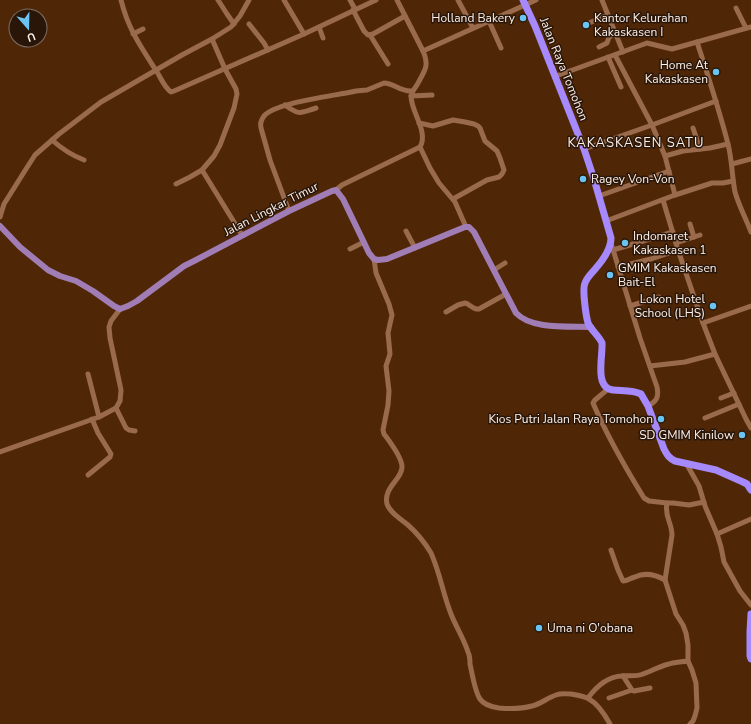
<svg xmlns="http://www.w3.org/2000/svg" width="751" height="724" font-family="'Nunito Sans',sans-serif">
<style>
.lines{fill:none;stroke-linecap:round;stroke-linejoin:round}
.minor{stroke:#9a6a4c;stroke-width:5}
.major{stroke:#a17db5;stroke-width:6}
.highway{stroke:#a689fb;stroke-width:7}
.poi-dot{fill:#6bc3f2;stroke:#291609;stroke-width:1.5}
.labels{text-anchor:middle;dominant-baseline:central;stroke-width:3;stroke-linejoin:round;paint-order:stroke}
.poi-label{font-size:12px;fill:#fcf1eb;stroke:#291609;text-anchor:end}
.street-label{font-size:12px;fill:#fcf1eb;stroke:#291609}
.neighbourhood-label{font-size:13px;letter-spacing:1px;fill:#fcf1eb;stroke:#291609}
</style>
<rect width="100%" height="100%" fill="#502706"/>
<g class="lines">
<!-- minor -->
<g class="minor">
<path d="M121 0C128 29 141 47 157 72 161 78 164 87 171 92L174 91 304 34 376 0"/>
<polyline points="218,0 227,14 234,24"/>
<polyline points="284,0 304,34"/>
<polyline points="350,0 355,9"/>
<polyline points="397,0 423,51 536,0"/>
<polyline points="458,0 473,28"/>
<polyline points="602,0 623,52"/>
<polyline points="736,8 746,28"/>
<polyline points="353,10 364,31 368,35 373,34 405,16"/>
<polyline points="489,21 501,48"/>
<polyline points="589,23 608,15"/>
<polyline points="249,24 264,43 268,50"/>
<polyline points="319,27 323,38"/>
<polyline points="133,34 143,29"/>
<polyline points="370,35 388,64"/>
<path d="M697 42C708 76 719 109 728 144 732 160 732 176 735 192 739 206 746 219 751 232"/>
<polyline points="599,47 607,43 609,37 615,34"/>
<path d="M423 51C430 67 424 71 417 85 414 89 412 92 411 96 411 112 429 132 420 147L430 168 439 183 455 202 466 227"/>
<polyline points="615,55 652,125 665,156 675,195"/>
<polyline points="608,57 621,87"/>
<polyline points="556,76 647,43 672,49 751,27"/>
<polyline points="411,96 432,95"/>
<path d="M285 105C300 116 300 113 316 108"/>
<polyline points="419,123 433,126 453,120 465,122 474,124 478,126 480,128 485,141 497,151 500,158 504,170 502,174 499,177 487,180 453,199"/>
<polyline points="693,128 700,149"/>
<path d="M52 140C62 149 71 155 84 160"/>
<polyline points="584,149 652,125 716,101"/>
<polyline points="665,156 683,151 710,148 728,144"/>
<polyline points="732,164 751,159"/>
<polyline points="202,170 214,156 220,145 234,108 237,94 236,89 225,69 212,39"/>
<polyline points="176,184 190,177 202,170 242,235"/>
<polyline points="336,190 342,185 420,147"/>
<polyline points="599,196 669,171"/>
<polyline points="663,200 678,250 703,323 715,354 746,419 751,428"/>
<path d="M289 211 270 160 261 128C260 124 261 120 264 116 276 102 335 96 356 91L367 90 384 83C394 83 400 92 412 91"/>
<polyline points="0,217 4,204 26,169 35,155 59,134 101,102 182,55 212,39 231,27 240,16 249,0"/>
<polyline points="606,221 675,195 712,183 723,183 733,181"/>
<polyline points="690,224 694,237"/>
<polyline points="406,231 415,248"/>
<path d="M611 243 640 338 657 387C659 397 657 401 648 406"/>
<polyline points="676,243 700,235"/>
<polyline points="350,249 364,242"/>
<polyline points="613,250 673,232"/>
<path d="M374 259 376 273 389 304 392 315 388 333 390 354 386 366 389 391 388 405 383 430 384 434C390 442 401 456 402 466 403 479 383 487 387 504 390 513 401 519 408 525 417 533 425 543 431 553 440 573 443 594 451 614 456 627 464 639 468 652 470 656 470 660 470 664 472 673 475 692 480 699 484 705 492 707 499 708 510 709 521 709 532 706 541 704 547 698 556 695 561 693 566 694 571 694 576 695 584 696 589 699 598 704 605 715 610 724"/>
<polyline points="618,267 651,259 678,250"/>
<polyline points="494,270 505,263"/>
<polyline points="630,306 659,297"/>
<path d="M446 312 458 305 465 303C470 304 473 310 479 309L506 294"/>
<polyline points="703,323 751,306"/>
<polyline points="650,366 685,362 715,354"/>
<polyline points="88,374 99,417"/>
<path d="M608 389 595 400 593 403C607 436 625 467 644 498L649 501 667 503"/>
<polyline points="721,398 734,393"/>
<polyline points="116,408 126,428 129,430 135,431"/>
<polyline points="705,418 739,404"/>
<polyline points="0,452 99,417 116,408 120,401 121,390 110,338 109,327 111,321 120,309"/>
<polyline points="686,463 699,486 705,506 717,534 721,547 724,562 740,591 751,605"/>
<polyline points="88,475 110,457 111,454 98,433 92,419"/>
<polyline points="717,534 751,519"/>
<path d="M611 550 618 570 623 581C628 581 630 578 635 577 645 572 656 575 665 580"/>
<polyline points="623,676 632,690 634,691 650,688"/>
<path d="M588 698C596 687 607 677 621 676 628 675 636 677 643 674 652 671 660 666 669 664 675 662 682 662 688 661"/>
<polyline points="609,698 632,690"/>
<path d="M690 724 693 721 695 716 697 708 696 683 692 670 688 661V645L686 633 683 625 676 614 665 580 672 535C672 523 664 516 667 503H673L689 505 704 502"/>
</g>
<!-- major -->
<path class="major" d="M0 226 20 247 48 270 60 276 76 281 93 291 114 306 120 309 128 306 137 301 184 266 194 261 289 211 332 191 336 190 343 199 369 253 374 259 378 260 387 259 465 227H469L474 232 516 313C532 330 569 326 591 327"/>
<!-- highway -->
<g class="highway">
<path d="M523 0 535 26 584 149 594 179 611 238C611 248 603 260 596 268 592 273 587 277 585 283 582 289 586 316 588 323 591 330 599 336 602 343 603 356 594 388 613 390 622 391 633 390 641 394L648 406 664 449C667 455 669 458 675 461L716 470 743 482 747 484 751 490"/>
<polyline points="751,614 750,632 750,656 751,659"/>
</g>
</g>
<!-- markers -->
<g class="poi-dot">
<circle cx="523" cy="18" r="4"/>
<circle cx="586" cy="25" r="4"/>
<circle cx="716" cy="72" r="4"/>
<circle cx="583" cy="179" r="4"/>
<circle cx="625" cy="243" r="4"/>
<circle cx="610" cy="275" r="4"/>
<circle cx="713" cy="306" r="4"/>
<circle cx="661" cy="419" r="4"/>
<circle cx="742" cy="435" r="4"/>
<circle cx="539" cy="628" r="4"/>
</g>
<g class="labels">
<!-- poi labels -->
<g class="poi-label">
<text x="515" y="18">Holland Bakery</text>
<text x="594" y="18" text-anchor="start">Kantor Kelurahan<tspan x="594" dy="14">Kakaskasen I</tspan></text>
<text x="708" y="65">Home At<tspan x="708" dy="14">Kakaskasen</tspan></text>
<text x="591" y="179" text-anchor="start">Ragey Von-Von</text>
<text x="633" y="236" text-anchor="start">Indomaret<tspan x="633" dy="14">Kakaskasen 1</tspan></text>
<text x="618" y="268" text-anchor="start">GMIM Kakaskasen<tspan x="618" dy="14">Bait-El</tspan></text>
<text x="705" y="299">Lokon Hotel<tspan x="705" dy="14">School (LHS)</tspan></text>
<text x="653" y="419">Kios Putri Jalan Raya Tomohon</text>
<text x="734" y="435">SD GMIM Kinilow</text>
<text x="547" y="628" text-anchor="start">Uma ni O'obana</text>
</g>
<!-- street labels -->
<g class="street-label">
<text transform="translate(564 69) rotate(68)">Jalan Raya Tomohon</text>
<text transform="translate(271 209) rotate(-27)">Jalan Lingkar Timur</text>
</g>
<!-- neighbourhood labels -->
<g class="neighbourhood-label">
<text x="636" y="143">KAKASKASEN SATU</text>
</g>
</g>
<!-- north arrow -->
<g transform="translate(28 28) rotate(160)"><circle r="19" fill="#291609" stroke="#7d6e63"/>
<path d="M0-3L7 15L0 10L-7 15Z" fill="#6bc3f2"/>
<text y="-6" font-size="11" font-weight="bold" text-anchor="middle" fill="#fcf1eb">U</text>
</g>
</svg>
